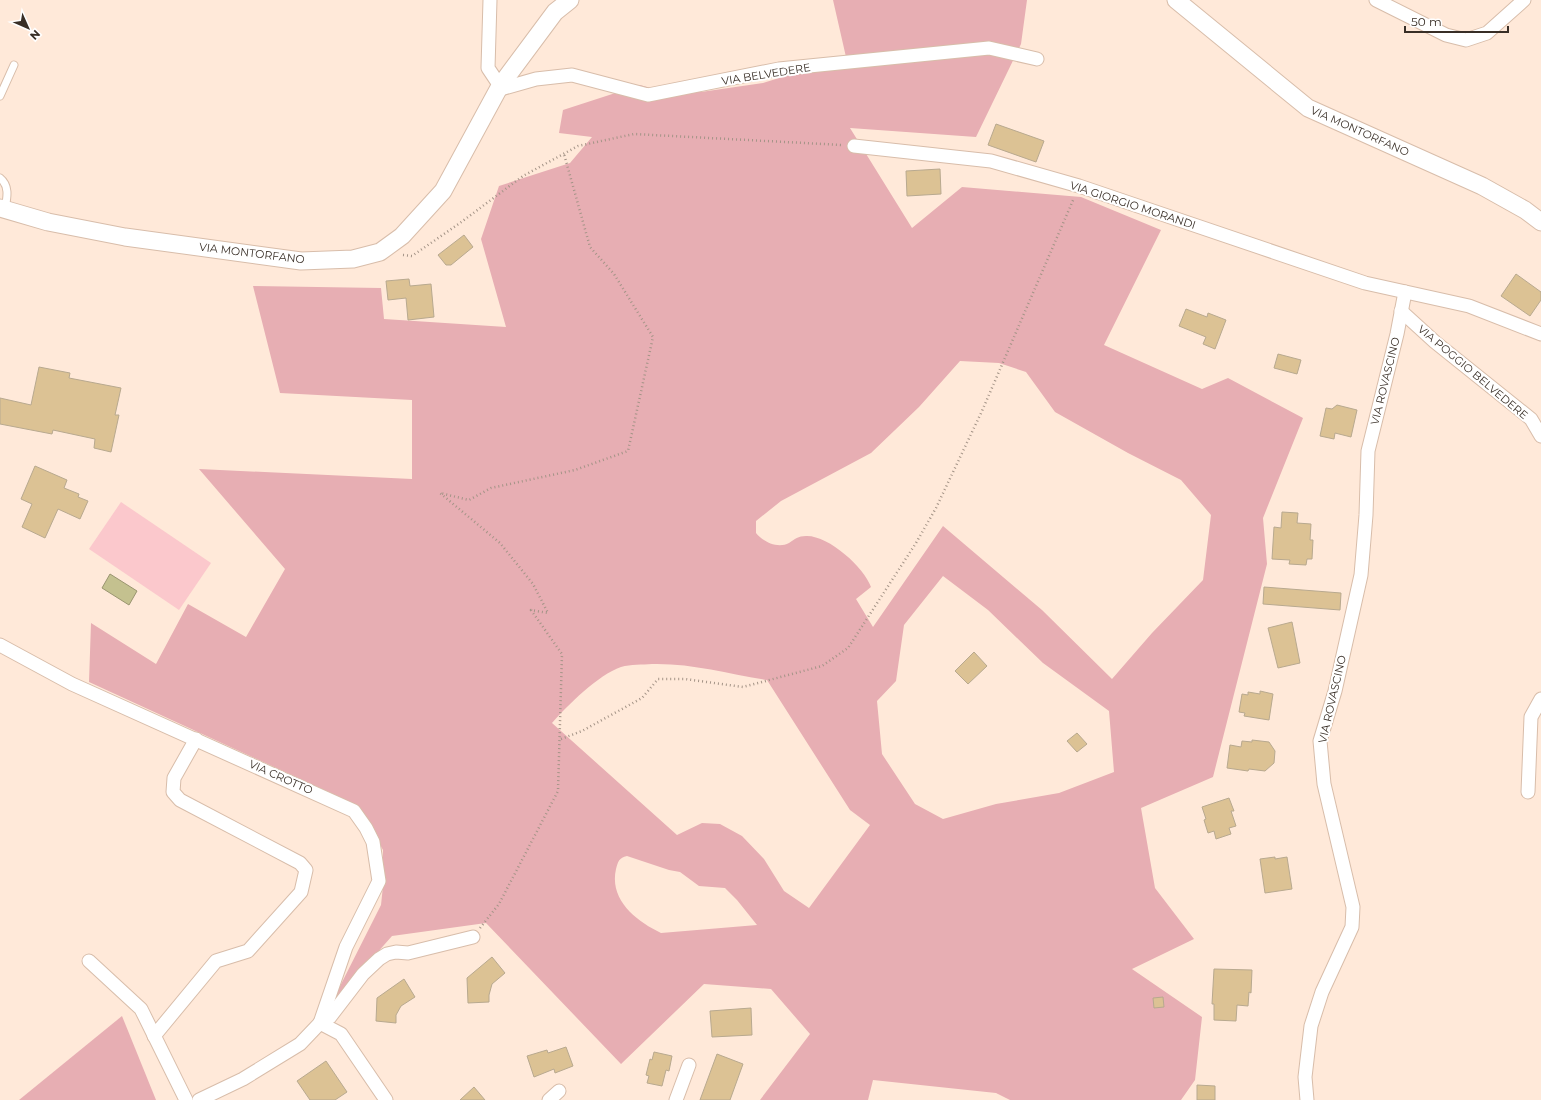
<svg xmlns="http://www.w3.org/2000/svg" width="1541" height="1100" font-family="Montserrat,sans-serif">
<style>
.green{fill:#fbc8cc}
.forest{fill:#e7aeb3;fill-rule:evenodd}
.water{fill:#c4c18f;stroke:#9a9570}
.building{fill:#dcc294;stroke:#b8a98f}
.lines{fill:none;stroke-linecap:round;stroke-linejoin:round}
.service-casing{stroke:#d8bdaa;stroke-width:9}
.minor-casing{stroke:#d8bdaa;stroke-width:15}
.tertiary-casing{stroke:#d8bdaa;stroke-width:19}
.path{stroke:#a49487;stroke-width:2.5;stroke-dasharray:1 3;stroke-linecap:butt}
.service{stroke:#fff;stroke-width:7}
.minor{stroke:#fff;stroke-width:13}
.tertiary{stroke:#fff;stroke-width:17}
.labels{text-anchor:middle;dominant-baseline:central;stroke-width:4;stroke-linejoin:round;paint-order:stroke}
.street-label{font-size:11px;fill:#382e26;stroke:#fff}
</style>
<rect width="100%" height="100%" fill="#ffe9d9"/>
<!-- green -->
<polygon class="green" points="121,502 211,563 179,610 89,549"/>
<!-- forest -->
<g class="forest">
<path d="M833 0H1027L1021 44 976 137 850 128 912 228 962 187 1081 197 1161 230 1104 345 1202 389 1228 378 1303 418 1263 518 1267 564 1213 777 1141 808 1155 888 1194 939 1132 969 1202 1017 1195 1080 1181 1100H1010L996 1093 873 1080 868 1100H760L810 1034 771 989 704 984 621 1064 486 923 392 936 330 1006 381 905 383 886V850L375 836 346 800 89 682 91 623 156 664 188 604 246 637 285 569 199 469 412 479V400L280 393 253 286 381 288 384 319 506 327 481 239 499 186 570 163 592 137 559 133 563 110 640 85 664 92H701L763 83 846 57ZM960 361 999 363 1026 372 1055 412 1128 453 1181 480 1211 515 1203 580 1152 633 1112 679 1042 610 943 526 873 627 856 599 871 587C864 567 828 535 806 536 798 536 795 539 789 543 778 549 763 542 756 533V521L781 501 871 453 919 407ZM943 576 988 610 1043 663 1109 711 1114 772 1059 793 996 804 943 819 915 804 882 754 877 701 896 681 904 625ZM652 664C692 663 728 674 767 680L850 810 870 825 809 908 784 891 764 859 742 836 720 824 702 823 677 835 552 723C568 705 598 675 621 667 631 664 642 665 652 664ZM627 856 669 870 680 872 699 886 725 888 737 900 757 925 661 933C636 921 609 900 616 869 618 861 619 858 627 856Z"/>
<polygon points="122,1016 156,1100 19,1100"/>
</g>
<!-- water -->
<polygon class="water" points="110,574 137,591 129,605 102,588"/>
<!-- building -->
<g class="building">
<polygon points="996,124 1044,141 1036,162 988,145"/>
<polygon points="940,169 941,194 907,196 906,171"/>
<polygon points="464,235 473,247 451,265 446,265 438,255"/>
<polygon points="1516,274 1541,292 1541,300 1530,316 1501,296"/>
<polygon points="409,279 410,286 431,284 434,317 408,320 406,298 388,300 386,281"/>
<polygon points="1186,309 1207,317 1208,313 1226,320 1215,349 1203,344 1206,337 1179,326"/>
<polygon points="1278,354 1301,360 1297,374 1274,368"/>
<polygon points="39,367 70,373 69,378 121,388 115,415 119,415 111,452 94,448 95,439 53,430 52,434 0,424 0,398 31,405"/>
<polygon points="1337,405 1357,410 1351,437 1335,433 1334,439 1320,436 1326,408 1332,409"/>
<polygon points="35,466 67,480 64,488 79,494 78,497 88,501 80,519 58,509 45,538 22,527 32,504 21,499"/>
<polygon points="1282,512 1298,513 1297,523 1311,524 1310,540 1313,540 1312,559 1307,559 1306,565 1289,564 1290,560 1272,559 1274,527 1281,528"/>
<polygon points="1264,587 1341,593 1340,610 1263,604"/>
<polygon points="1292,622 1300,663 1278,668 1268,628"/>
<polygon points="974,652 987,666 968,684 955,671"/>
<polygon points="1260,691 1273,694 1269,720 1244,716 1245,713 1239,712 1242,694 1248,695 1248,692 1260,694"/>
<polygon points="1077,733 1087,744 1077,752 1067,741"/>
<polygon points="1252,740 1269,742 1275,751 1274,763 1265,771 1249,769 1248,771 1227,768 1230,745 1241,747 1242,741 1252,742"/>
<polygon points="1229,798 1234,811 1231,811 1236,826 1229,828 1231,834 1216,839 1214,831 1208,833 1204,820 1206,819 1202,807"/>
<polygon points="1275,857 1275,859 1287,857 1292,889 1265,893 1260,859"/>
<polygon points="492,957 505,973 492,984 489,995 489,1002 468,1003 467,978"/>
<polygon points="1214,969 1252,970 1251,993 1249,992 1248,1006 1237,1005 1236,1021 1214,1020 1214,1004 1212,1004"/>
<polygon points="404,979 415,997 401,1006 396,1015 396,1023 376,1021 377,998"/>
<polygon points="1163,997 1164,1007 1154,1008 1153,998"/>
<polygon points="751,1008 752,1035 712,1037 710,1011"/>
<polygon points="566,1047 573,1066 555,1073 554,1069 534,1077 527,1056 547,1050 548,1053"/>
<polygon points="654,1052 672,1056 669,1071 666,1070 662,1086 647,1083 649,1076 646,1075 650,1059 652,1060"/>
<polygon points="717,1054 743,1064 730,1100 700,1100"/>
<polygon points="326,1061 347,1092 335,1100 310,1100 297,1081"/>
<polygon points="1197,1085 1215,1086 1215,1100 1197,1100"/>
<polygon points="474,1087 485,1100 460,1100"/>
</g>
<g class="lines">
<defs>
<g id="service">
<polyline points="0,96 14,65"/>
<path d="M0 178C10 186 7 198 5 209"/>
</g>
<g id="minor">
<polyline points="490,0 488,68 500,86"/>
<polyline points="1376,0 1446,35 1466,40 1487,33 1524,0"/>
<polyline points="497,90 536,79 572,75 648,95 779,69 989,48 1037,59"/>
<polyline points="854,146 991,161 1079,186 1365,283 1469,306 1541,334"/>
<polyline points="1401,311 1435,342 1531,419 1541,436"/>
<polyline points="0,645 72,684 354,811 366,828 373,842 379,881 346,947 320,1023"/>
<polyline points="1528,792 1531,717 1541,699"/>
<polyline points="89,961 141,1009 186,1100"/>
<polyline points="320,1023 341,1034 386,1100"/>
<polyline points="154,1036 216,961 248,951 301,892 306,870 300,863 180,800 173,792 174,778 196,739"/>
<polyline points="199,1100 243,1079 300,1044 320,1023 330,1017 363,974 379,959 387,954 396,952 408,953 473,937"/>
<polyline points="549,1100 559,1091"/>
<polyline points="676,1100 689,1065"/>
<polyline points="1307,1100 1305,1077 1311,1026 1322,992 1352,927 1353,907 1324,784 1320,741 1335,691 1361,575 1366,515 1368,451 1397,334 1405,292"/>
</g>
<g id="tertiary">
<polyline points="1176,0 1308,108 1482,186 1525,210 1541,222"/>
<polyline points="0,208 48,222 125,237 301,261 353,259 380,252 402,236 443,191 500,86 555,12 570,0"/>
</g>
</defs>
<!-- service casing -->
<use href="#service" class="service-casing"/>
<!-- minor casing -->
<use href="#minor" class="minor-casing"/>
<!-- tertiary casing -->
<use href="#tertiary" class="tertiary-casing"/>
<!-- path -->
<g class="path">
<polyline points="403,255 412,256 460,223 523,176 578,146 634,134 842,145"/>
<polyline points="561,739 582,731 642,698 658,679 685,679 743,687 822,666 848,648 916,543 936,508 982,411 1074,198"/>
<polyline points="480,928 499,904 558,791 562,654 531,610 548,613 533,584 500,543 440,493 469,500 491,488 575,470 628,451 653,337 614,274 590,247 564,154"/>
</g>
<!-- service -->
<use href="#service" class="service"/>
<!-- minor -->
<use href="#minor" class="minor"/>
<!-- tertiary -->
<use href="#tertiary" class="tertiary"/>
</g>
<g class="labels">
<!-- street labels -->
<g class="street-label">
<text transform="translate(766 74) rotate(-9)">VIA BELVEDERE</text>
<text transform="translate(1360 131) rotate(24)">VIA MONTORFANO</text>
<text transform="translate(1133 205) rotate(18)">VIA GIORGIO MORANDI</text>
<text transform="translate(252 253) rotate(7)">VIA MONTORFANO</text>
<text transform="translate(1473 372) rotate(40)">VIA POGGIO BELVEDERE</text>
<text transform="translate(1385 381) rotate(-76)">VIA ROVASCINO</text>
<text transform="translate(1332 699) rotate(-77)">VIA ROVASCINO</text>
<text transform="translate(281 777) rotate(24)">VIA CROTTO</text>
</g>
</g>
<!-- north arrow -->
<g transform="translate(28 28) rotate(135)" stroke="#ffffff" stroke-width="3" paint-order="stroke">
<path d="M0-3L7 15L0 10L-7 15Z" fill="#382e26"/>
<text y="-6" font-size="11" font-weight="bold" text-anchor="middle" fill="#382e26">N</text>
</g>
<!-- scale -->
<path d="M1405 26v6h103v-6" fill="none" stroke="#382e26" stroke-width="2"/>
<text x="1411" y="26" font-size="12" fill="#382e26" stroke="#ffffff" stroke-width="3" paint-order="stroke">50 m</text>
</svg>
